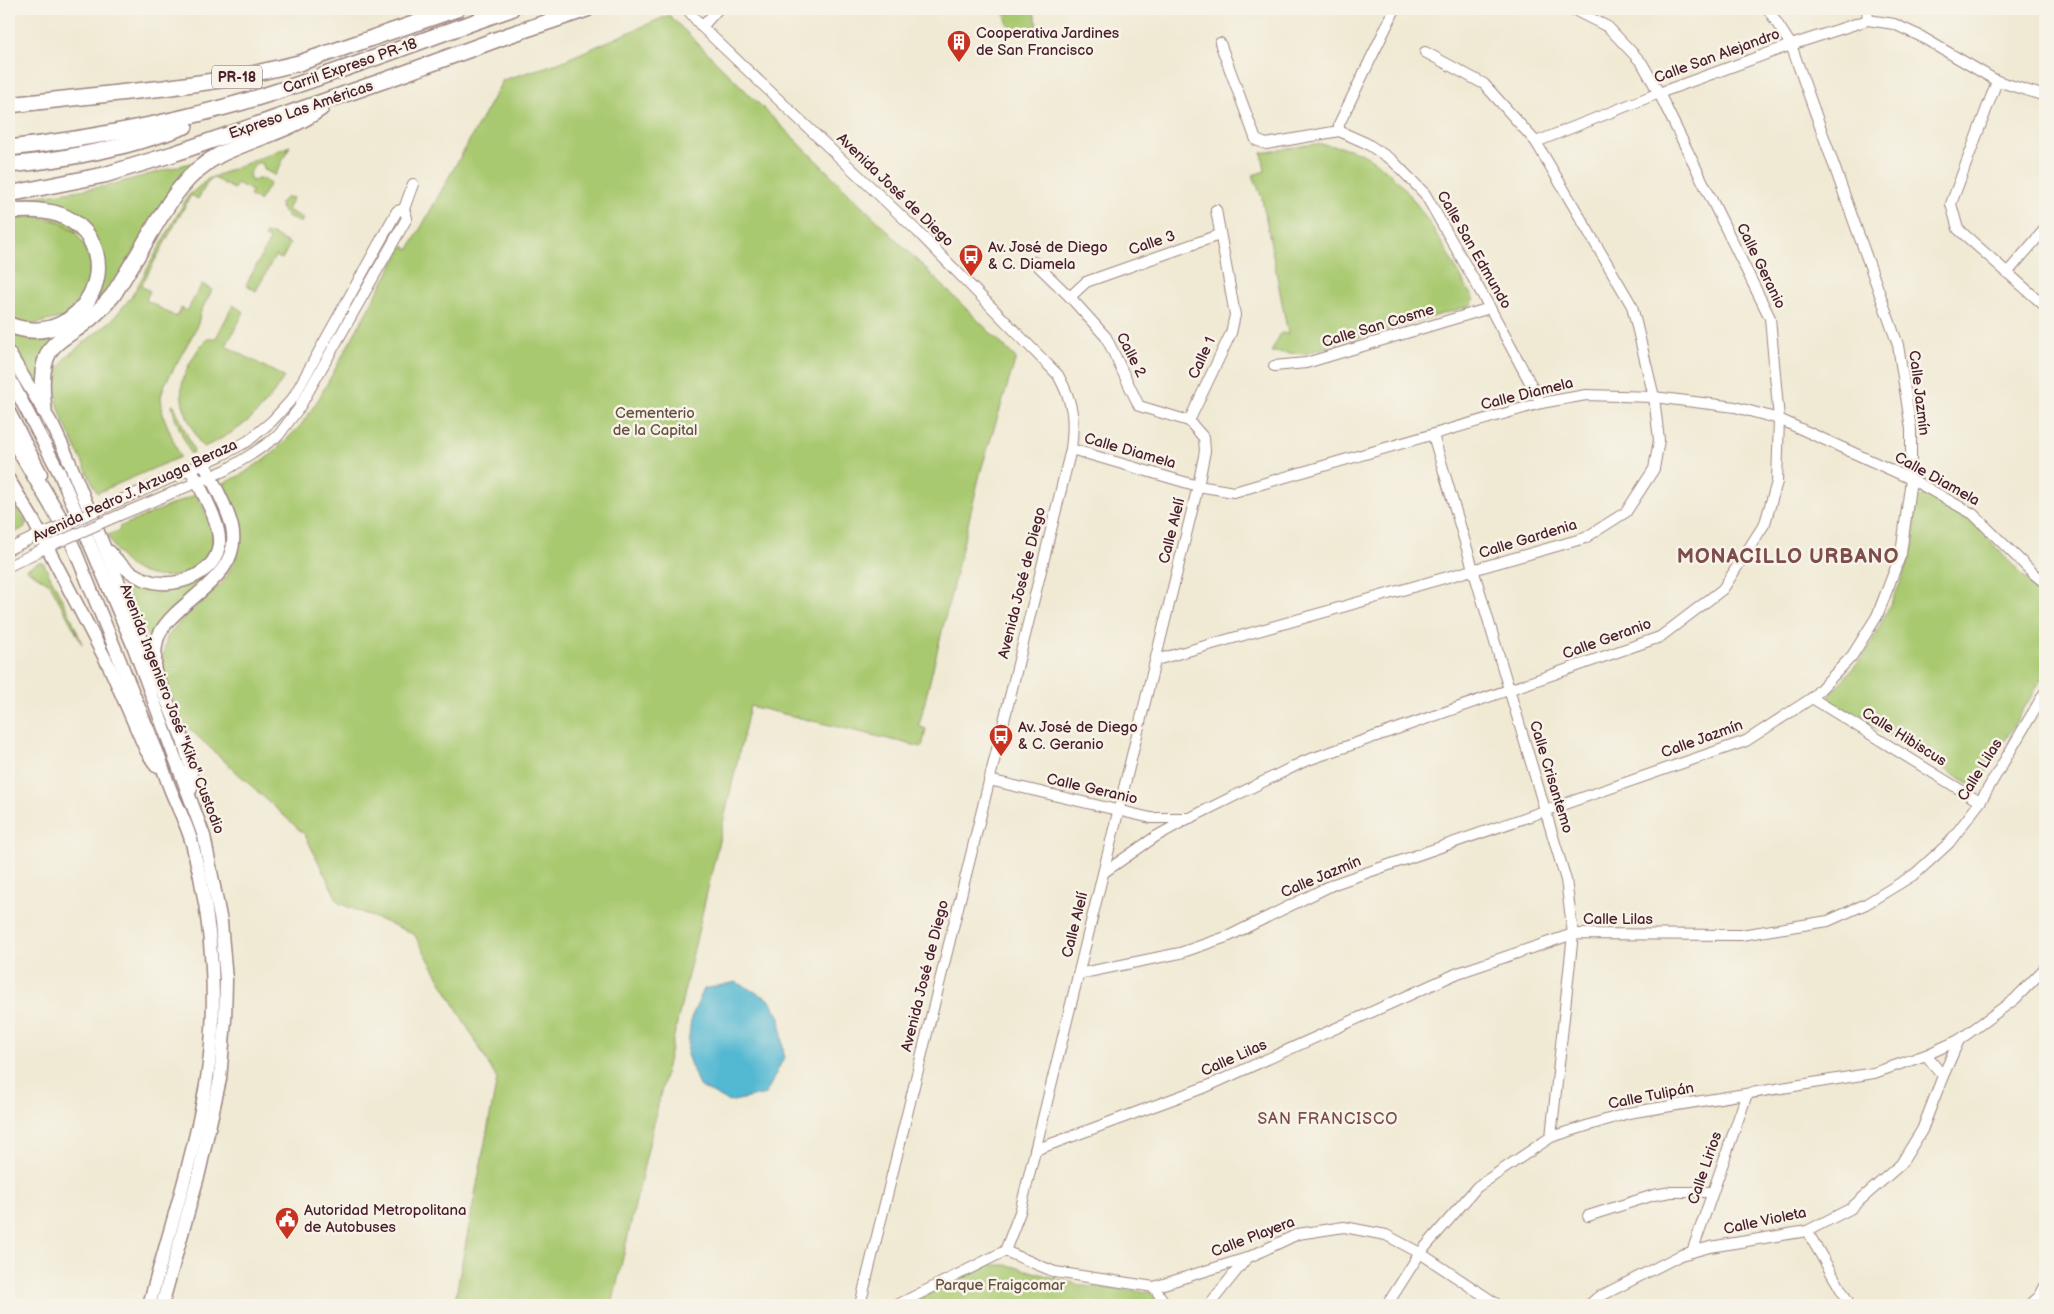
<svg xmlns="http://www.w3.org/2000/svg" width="2054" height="1314" font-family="'Balsamiq Sans',sans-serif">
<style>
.green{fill:#a9c970;stroke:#7a744e}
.water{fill:#53b8d2;stroke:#4e6c7e}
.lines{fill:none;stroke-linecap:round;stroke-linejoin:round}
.minor-casing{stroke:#9d8480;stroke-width:12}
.major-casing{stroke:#9d8480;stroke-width:15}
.highway-casing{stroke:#9d8480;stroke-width:18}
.minor{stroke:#fff;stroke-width:10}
.major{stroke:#fff;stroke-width:12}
.highway{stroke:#fff;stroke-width:15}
.minor-bridge-casing{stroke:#9d8480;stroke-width:12;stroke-linecap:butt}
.minor-bridge{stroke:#fff;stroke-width:10}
.labels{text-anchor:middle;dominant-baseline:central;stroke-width:5;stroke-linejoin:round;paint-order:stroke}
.shield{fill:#f7f3e8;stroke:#7e5f64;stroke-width:1}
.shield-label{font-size:14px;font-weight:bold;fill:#4a1f2b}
.poi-label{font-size:15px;fill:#4a1f2b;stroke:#f7f3e8;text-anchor:start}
.street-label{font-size:15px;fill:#4a1f2b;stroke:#f7f3e8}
.park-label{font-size:15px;fill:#665240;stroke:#f7f3e8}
.neighbourhood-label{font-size:16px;letter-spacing:1px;fill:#7c4d4b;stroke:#f7f3e8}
.district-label{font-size:20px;font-weight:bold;letter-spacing:1px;fill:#7c4d4b;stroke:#f7f3e8}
</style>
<rect width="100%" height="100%" fill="#f7f3e8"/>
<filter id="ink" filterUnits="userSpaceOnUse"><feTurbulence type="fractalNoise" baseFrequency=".02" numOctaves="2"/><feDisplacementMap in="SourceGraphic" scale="10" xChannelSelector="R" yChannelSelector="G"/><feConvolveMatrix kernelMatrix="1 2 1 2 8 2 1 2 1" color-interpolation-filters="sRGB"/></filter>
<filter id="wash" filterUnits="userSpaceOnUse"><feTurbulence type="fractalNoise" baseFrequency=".0096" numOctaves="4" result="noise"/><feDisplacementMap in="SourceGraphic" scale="20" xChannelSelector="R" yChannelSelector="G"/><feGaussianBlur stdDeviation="1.12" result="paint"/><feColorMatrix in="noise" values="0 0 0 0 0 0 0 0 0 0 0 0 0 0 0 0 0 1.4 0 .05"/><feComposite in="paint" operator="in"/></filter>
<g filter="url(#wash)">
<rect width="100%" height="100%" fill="#f0ead4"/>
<!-- green -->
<g class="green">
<polygon points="1003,9 1046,9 1034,13 1038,25 1011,34"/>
<polygon points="669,15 1016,358 981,470 919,726 926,729 922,747 750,706 612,1305 454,1305 497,1079 414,934 339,903 305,835 183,723 166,684 162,661 167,637 183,618 224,581 235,560 238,523 235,511 223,489 222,484 241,475 272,454 301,425 318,400 403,246 409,249 503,80 558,63"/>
<path d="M1313 144C1332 145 1351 147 1368 157 1415 184 1447 255 1474 300L1470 306 1304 354 1271 352 1281 333 1288 334 1262 198 1253 175 1265 171 1262 153Z"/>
<polygon points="290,146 276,174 274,175 265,170 262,163 256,163 249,174 251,181 263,178 270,184 259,201 250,196 252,191 237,183 234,189 214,178 209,180 198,199 191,195 141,286 150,291 146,300 176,317 181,308 187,311 202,284 212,290 201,311 198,323 192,336 164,386 161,397 163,415 180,457 97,493 64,423 58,406 56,386 59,370 66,357 113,319 132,296 188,196 208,179"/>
<polygon points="194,162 198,163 112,291 60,336 37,389 9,348 9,327 43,332 93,297 94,241 24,204 24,201 26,198 107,186"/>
<path d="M287 197 293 198 287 210 303 218 301 223C292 218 280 215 280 203Z"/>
<polygon points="9,215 32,215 62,223 76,233 84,245 91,266 85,293 64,317 30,325 9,318"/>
<polygon points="266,234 272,234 290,244 282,259 275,256 256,291 246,285 270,240 264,236"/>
<path d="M233 305 244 312 226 346 284 377C261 414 243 429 204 447L200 444C186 413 172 396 190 363 196 353 200 344 209 338H216Z"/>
<polygon points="172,405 174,405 194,451 192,453 190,453 175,418"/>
<polygon points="1925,494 1969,519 2022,575 2045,593 2045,673 1977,788 1827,699 1868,650 1900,584 1913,544 1916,500"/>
<polygon points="9,495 26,523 24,528 9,535"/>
<path d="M195 495H197C203 508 212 521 213 535 215 575 166 585 137 570 123 563 114 549 108 535L120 530 119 527Z"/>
<path d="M214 495 227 524 228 545 218 569 154 636H147L118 573C126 573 131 581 138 584 171 599 189 581 215 564L210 497Z"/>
<polygon points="40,562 44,564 72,619 82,644 50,584 26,569"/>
<polygon points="988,1265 1008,1265 1084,1286 1148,1292 1155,1296 1161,1305 906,1305"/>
</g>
<!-- water -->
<polygon class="water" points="736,982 769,999 780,1017 784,1057 766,1094 729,1102 699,1086 687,1055 691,1018 704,989"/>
</g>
<g filter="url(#ink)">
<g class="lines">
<defs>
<g id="minor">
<path d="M687 9 702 27 917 231 1058 375C1073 402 1075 419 1071 449L860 1305"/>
<polyline points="1867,9 1868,20"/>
<polyline points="702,27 718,9"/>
<polyline points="1220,43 1256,140 1266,144 1339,131"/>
<polyline points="1997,81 1951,204 1958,229 2045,306"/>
<polyline points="1339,131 1366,143 1392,160 1425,194 1490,308 1541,403"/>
<polyline points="1339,131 1339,124 1395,9"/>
<polyline points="1536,142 1659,93 1791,45 1868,20 1894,24 1920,36 1997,81 2045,96"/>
<polyline points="1034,262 1070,297 1106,337 1139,406 1189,421"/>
<polyline points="2007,273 2045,229"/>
<polyline points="1070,297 1086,282 1219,235"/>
<polyline points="1274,366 1306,363 1490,308"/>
<polyline points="1189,421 1231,333 1235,315 1216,210"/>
<polyline points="1433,435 1566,880 1573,934 1551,1137"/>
<polyline points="1071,449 1198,486 1234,492 1541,403 1586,395 1654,397 1735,407 1779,419 1911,479 1973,514 2034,574 2045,583"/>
<polyline points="103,508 220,456 248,441 272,421 293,398 397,211 404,209"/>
<polyline points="108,520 226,470 252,454 278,436 299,408 407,218 404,209 413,184"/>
<polyline points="9,549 45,532"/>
<polyline points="9,566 53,544"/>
<polyline points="1156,660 1585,538 1626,512 1654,469 1659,440 1654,397 1632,306 1536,142 1484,84 1425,52"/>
<polyline points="1812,698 1980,802"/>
<polyline points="989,780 1151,818 1190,818 1305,761 1660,637 1723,589 1765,523 1777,482 1779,419 1770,318 1659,93 1642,63 1608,27 1572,9"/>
<polyline points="1103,873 1155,837 1189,818"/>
<polyline points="1078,974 1180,953 1229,936 1334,884 1746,741 1812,698 1852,656 1877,616 1901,554 1911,479 1911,429 1898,345 1791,45 1768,9"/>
<polyline points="1926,1055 1943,1076"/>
<polyline points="1035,1150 1208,1086 1458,973 1573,934 1741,935 1828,921 1866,904 1915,874 1949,843 1980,802 2045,692"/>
<polyline points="1588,1216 1654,1195 1671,1192 1712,1192"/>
<polyline points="1807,1231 1850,1305"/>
<polyline points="1005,1251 1055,1272 1154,1287 1247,1258 1298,1234 1344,1227 1386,1235 1420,1253 1498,1305"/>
<polyline points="1692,1252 1747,1094"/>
<polyline points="1154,1287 1166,1305"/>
<polyline points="897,1305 1005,1251 1020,1212 1198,486 1205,451 1204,438 1189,421"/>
<polyline points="1209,1305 1246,1259"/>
<polyline points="1387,1305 1420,1253 1477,1187 1551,1137 1628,1113 1874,1073 1926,1055 1959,1040"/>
<polyline points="1589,1305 1597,1298 1681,1255 1710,1247 1807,1231 1850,1209 1901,1164 1922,1130 1943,1076 1959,1040 2015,999 2045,968"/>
<polyline points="2030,1305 2040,1296 2045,1286"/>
</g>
<g id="major">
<polyline points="9,353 53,426 67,456 183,740 191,767 191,789"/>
<polyline points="9,377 60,474 133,645 204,836 221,922 226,980 225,1020 220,1079 199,1173 162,1305"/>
<polyline points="9,412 41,474"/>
<polyline points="9,480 32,518 110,668 146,750 156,766"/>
<path d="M65 526 160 759C164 772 168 785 174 798 181 814 189 830 193 847 213 923 219 1007 206 1085 193 1159 169 1232 149 1305"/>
<path d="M110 552C120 566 136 578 153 582 179 587 216 574 219 544 221 522 200 489 191 469"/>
<path d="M155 665C155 653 155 641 161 631 182 596 243 577 232 527 227 505 213 484 204 463"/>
</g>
<g id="highway">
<polyline points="9,105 164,88 235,78 299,63 457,9"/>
<path d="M9 148C88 139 166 124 243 102 333 75 422 40 511 9"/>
<path d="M9 165C69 159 128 148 185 126"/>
<polyline points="9,194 104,175 173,154 397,76 509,35 587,9"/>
<path d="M9 211C27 210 49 209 65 217 133 251 84 354 9 325"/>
<path d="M44 410C42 392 40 369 49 352 55 340 72 333 82 325 94 316 104 306 113 295 123 279 133 263 143 246 163 212 183 173 221 154 254 138 291 130 321 108"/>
<polyline points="9,432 67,531"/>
</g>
</defs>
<!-- minor casing -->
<use href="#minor" class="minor-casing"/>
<!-- major casing -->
<use href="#major" class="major-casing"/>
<!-- highway casing -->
<use href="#highway" class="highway-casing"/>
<!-- minor -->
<use href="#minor" class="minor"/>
<!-- major -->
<use href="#major" class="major"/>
<!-- highway -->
<use href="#highway" class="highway"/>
<defs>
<g id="minor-bridge">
<polyline points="49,531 103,508"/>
<polyline points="54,544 108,520"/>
</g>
</defs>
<!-- minor-bridge casing -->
<use href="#minor-bridge" class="minor-bridge-casing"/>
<!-- minor-bridge -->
<use href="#minor-bridge" class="minor-bridge"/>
</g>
</g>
<!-- icons -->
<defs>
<symbol id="building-pin" viewBox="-11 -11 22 30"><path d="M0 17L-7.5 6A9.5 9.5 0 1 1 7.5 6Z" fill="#c8321e" stroke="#f7f3e8"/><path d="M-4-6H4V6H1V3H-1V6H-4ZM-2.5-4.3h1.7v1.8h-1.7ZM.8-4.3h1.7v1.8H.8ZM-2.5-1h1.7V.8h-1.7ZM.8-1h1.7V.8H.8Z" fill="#fff"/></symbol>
<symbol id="bus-pin" viewBox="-11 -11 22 30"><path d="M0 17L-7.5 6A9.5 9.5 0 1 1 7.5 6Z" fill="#c8321e" stroke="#f7f3e8"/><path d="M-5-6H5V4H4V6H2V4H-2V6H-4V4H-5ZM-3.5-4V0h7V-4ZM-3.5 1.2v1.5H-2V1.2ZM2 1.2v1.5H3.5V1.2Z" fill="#fff"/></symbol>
<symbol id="civic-pin" viewBox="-11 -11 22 30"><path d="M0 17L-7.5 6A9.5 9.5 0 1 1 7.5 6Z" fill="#c8321e" stroke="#f7f3e8"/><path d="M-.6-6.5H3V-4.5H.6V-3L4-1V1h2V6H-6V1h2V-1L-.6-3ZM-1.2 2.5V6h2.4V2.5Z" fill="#fff"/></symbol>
</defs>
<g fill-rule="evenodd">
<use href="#building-pin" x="945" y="28" width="28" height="38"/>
<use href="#bus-pin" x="957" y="242" width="28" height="38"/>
<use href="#bus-pin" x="987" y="722" width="28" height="38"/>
<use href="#civic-pin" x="273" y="1205" width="28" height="38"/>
</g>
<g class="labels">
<!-- shield labels -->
<rect class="shield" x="212" y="65.5" width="50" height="23" rx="4"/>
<g class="shield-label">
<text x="237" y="77">PR-18</text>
</g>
<!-- poi labels -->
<g class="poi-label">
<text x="976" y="33">Cooperativa Jardines<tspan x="976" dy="17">de San Francisco</tspan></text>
<text x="988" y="247">Av. José de Diego<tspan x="988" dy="17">&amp; C. Diamela</tspan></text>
<text x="1018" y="727">Av. José de Diego<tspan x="1018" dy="17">&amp; C. Geranio</tspan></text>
<text x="304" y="1210">Autoridad Metropolitana<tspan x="304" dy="17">de Autobuses</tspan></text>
</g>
<!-- street labels -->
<g class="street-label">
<text transform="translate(1717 56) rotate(-20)">Calle San Alejandro</text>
<text transform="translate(350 66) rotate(-19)">Carril Expreso PR-18</text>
<text transform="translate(301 110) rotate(-19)">Expreso Las Américas</text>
<text transform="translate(895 190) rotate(44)">Avenida José de Diego</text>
<text transform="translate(1152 243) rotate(-19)">Calle 3</text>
<text transform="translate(1474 250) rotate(60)">Calle San Edmundo</text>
<text transform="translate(1761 266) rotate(64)">Calle Geranio</text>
<text transform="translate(1378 326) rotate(-17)">Calle San Cosme</text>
<text transform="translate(1131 355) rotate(63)">Calle 2</text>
<text transform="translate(1202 358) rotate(-65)">Calle 1</text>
<text transform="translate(1919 393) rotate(83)">Calle Jazmín</text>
<text transform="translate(1527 394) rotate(-14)">Calle Diamela</text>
<text transform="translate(1130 451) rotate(16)">Calle Diamela</text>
<text transform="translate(1937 479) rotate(29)">Calle Diamela</text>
<text transform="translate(135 491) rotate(-25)">Avenida Pedro J. Arzuaga Beraza</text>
<text transform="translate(1172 531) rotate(-76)">Calle Alelí</text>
<text transform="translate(1528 539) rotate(-17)">Calle Gardenia</text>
<text transform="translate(1022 583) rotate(-76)">Avenida José de Diego</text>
<text transform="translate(1607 639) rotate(-20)">Calle Geranio</text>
<text transform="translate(172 709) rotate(69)">Avenida Ingeniero José "Kiko" Custodio</text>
<text transform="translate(1904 737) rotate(32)">Calle Hibiscus</text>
<text transform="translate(1702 739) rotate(-20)">Calle Jazmín</text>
<text transform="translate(1980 770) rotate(-58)">Calle Lilas</text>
<text transform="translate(1551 777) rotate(73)">Calle Crisantemo</text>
<text transform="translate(1092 789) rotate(13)">Calle Geranio</text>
<text transform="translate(1321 877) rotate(-23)">Calle Jazmín</text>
<text x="1618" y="919">Calle Lilas</text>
<text transform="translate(1075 925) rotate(-76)">Calle Alelí</text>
<text transform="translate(925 976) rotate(-76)">Avenida José de Diego</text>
<text transform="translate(1234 1058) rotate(-24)">Calle Lilas</text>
<text transform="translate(1651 1096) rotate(-11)">Calle Tulipán</text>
<text transform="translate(1705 1168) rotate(-71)">Calle Lirios</text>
<text transform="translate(1765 1221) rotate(-12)">Calle Violeta</text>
<text transform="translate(1253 1237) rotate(-21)">Calle Playera</text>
</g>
<!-- park labels -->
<g class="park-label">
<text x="655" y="413">Cementerio<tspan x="655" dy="17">de la Capital</tspan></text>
<text x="1000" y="1285">Parque Fraigcomar</text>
</g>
<!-- neighbourhood labels -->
<g class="neighbourhood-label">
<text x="1328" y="1119">SAN FRANCISCO</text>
</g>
<!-- district labels -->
<g class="district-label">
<text x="1788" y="557">MONACILLO URBANO</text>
</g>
</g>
<!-- margin -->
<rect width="2054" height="1314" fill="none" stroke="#f7f3e8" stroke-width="30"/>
</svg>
